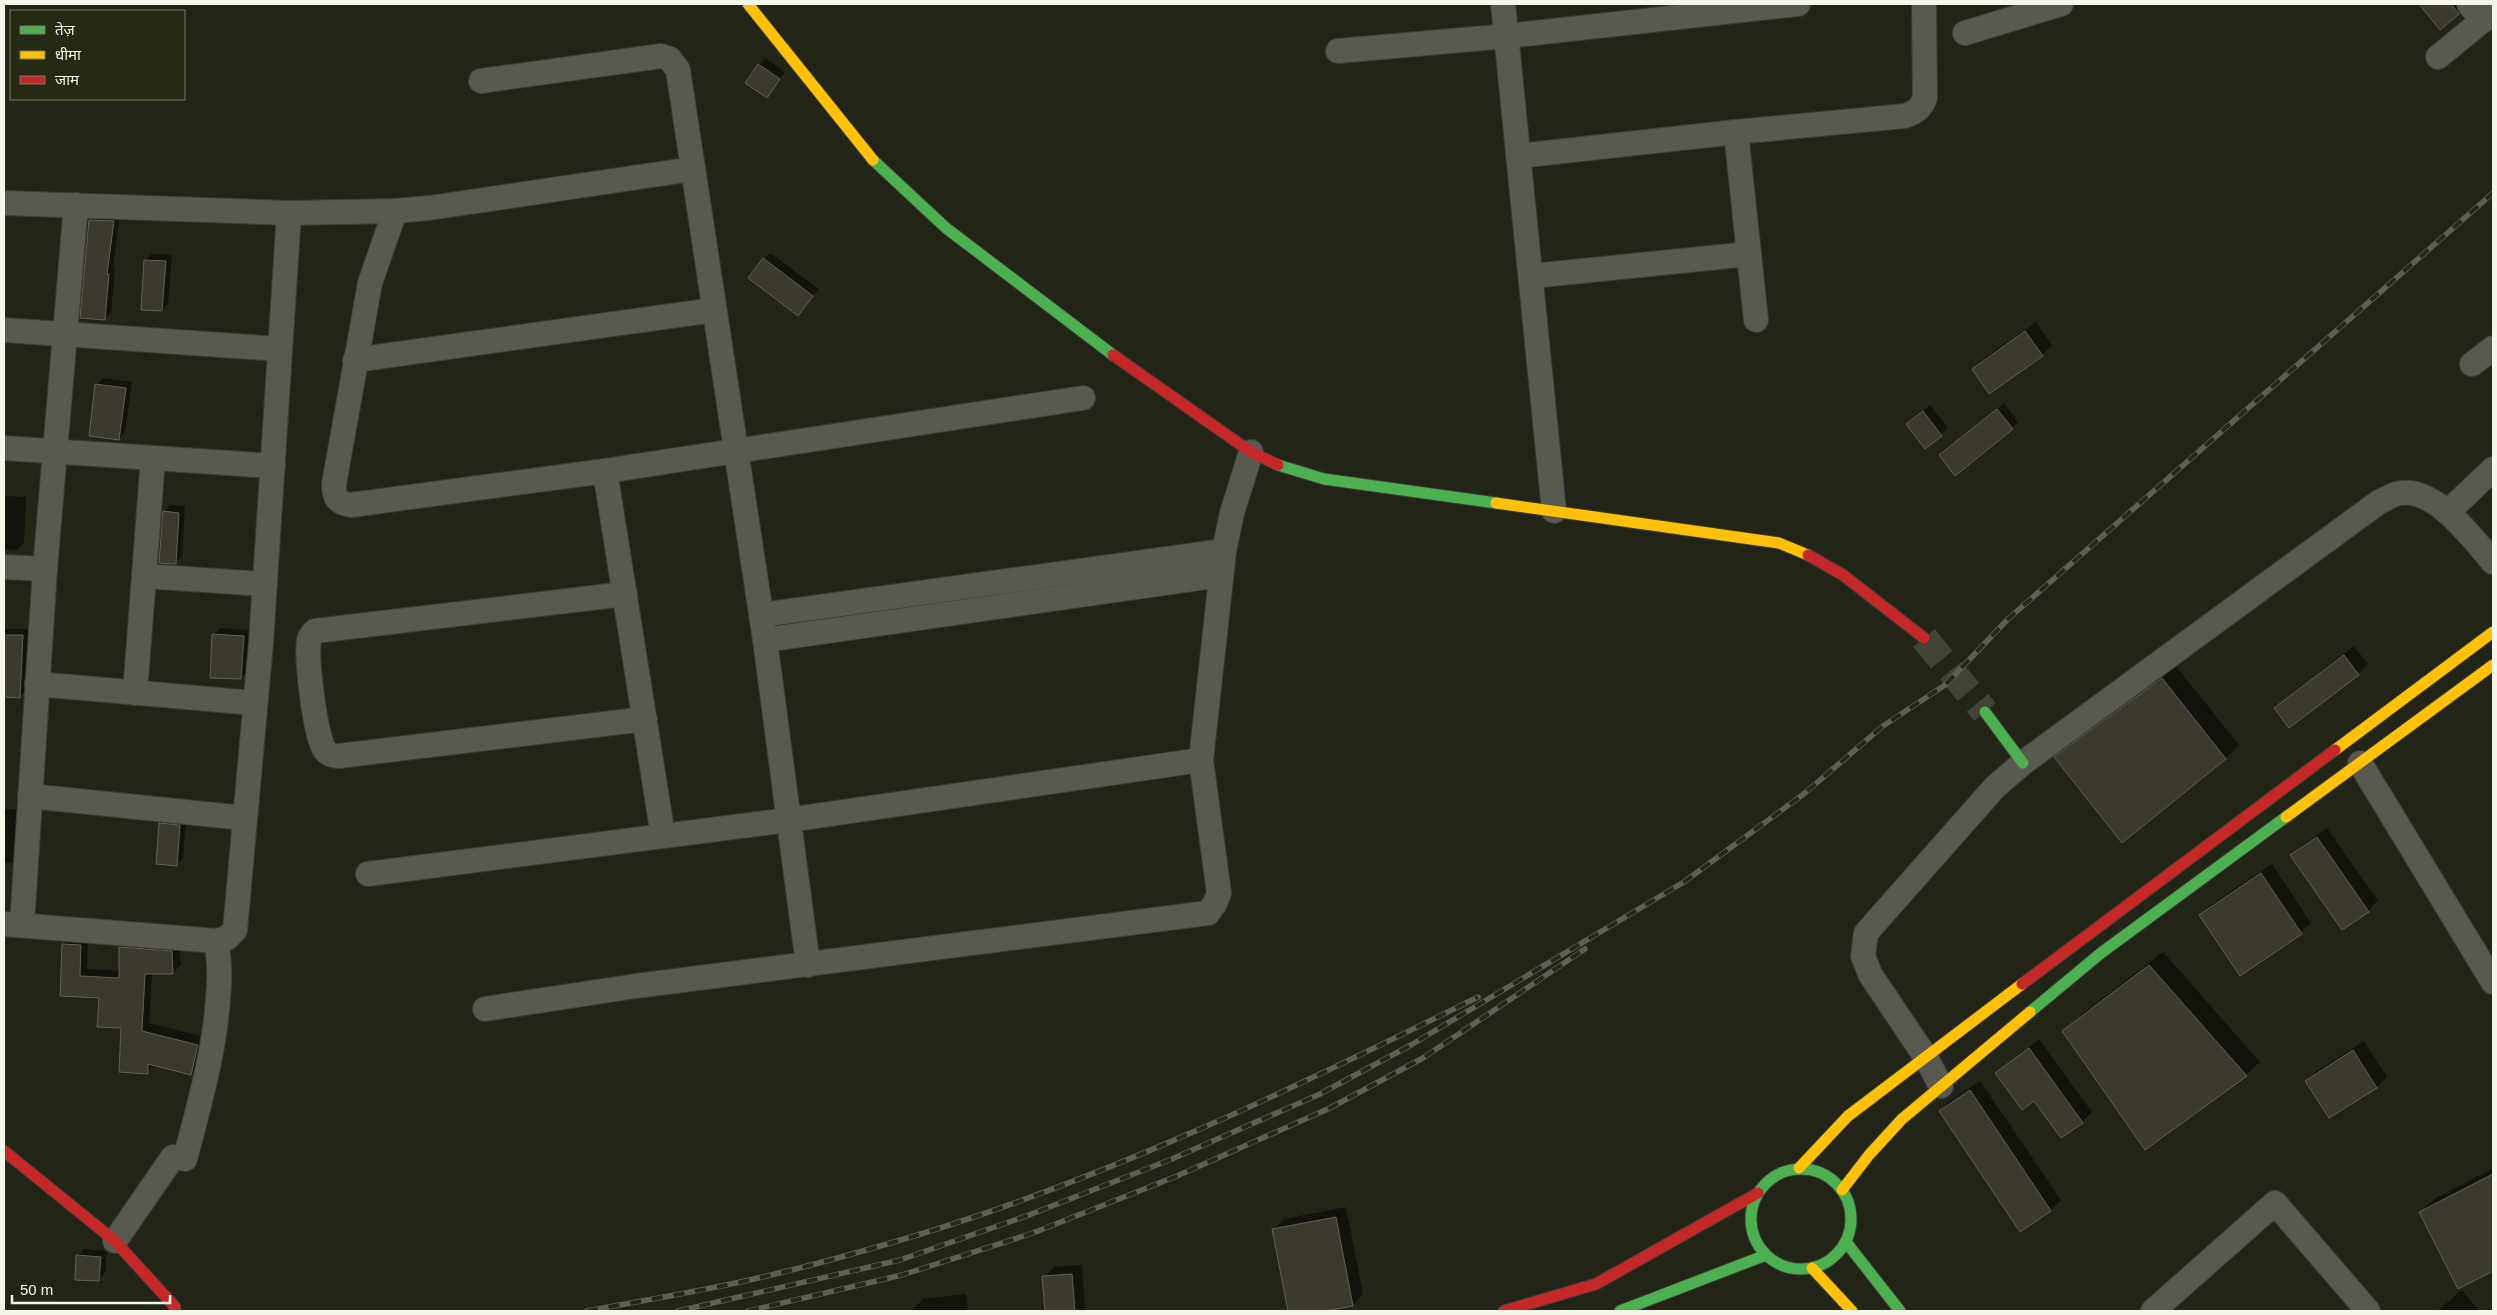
<svg xmlns="http://www.w3.org/2000/svg" width="2497" height="1315" font-family="Arial,'Noto Sans Devanagari',sans-serif">
<style>
.shadow{fill:#0007}
.building{fill:#3c392f;stroke:#626057}
.lines{fill:none;stroke-linecap:round;stroke-linejoin:round}
.secondary-tunnel{stroke:#424437;stroke-width:28;stroke-dasharray:28 14;stroke-linecap:butt}
.street-casing{stroke:#3d3e35;stroke-width:26}
.fast-casing{stroke:#3d3e35;stroke-width:13}
.slow-casing{stroke:#3d3e35;stroke-width:13}
.jam-casing{stroke:#3d3e35;stroke-width:13}
.street{stroke:#585a51;stroke-width:24}
.fast{stroke:#4caf50;stroke-width:11}
.slow{stroke:#ffc107;stroke-width:11}
.jam{stroke:#c62828;stroke-width:11}
.rail-casing{stroke:#5e6058;stroke-width:5.5}
.rail{stroke:#262913;stroke-width:4;stroke-dasharray:11;stroke-linecap:butt}
</style>
<rect width="100%" height="100%" fill="#222418"/>
<!-- shadow -->
<g class="shadow">
<polygon points="2425,4 2468,4 2440,28 2423,6"/>
<polygon points="765,58 785,72 767,96 759,65"/>
<polygon points="96,214 120,215 113,268 115,268 111,312 104,319 90,220"/>
<polygon points="770,253 819,289 798,315 764,259"/>
<polygon points="152,254 172,255 168,303 162,310 145,260"/>
<polygon points="2036,322 2052,345 2042,355 1973,369 1983,359"/>
<polygon points="103,378 132,382 125,432 119,439 96,385"/>
<polygon points="2004,403 2018,422 2012,428 1947,449"/>
<polygon points="1930,405 1948,428 1926,447 1908,424"/>
<polygon points="4,496 26,497 24,543 17,550 4,549"/>
<polygon points="170,505 185,506 182,556 175,563 164,512"/>
<polygon points="220,628 249,630 247,671 240,678 213,635"/>
<polygon points="4,629 29,629 26,690 19,697 4,696"/>
<polygon points="2354,646 2368,664 2358,674 2275,708"/>
<polygon points="2176,666 2239,745 2226,758 2122,841 2056,757 2069,744"/>
<polygon points="4,809 25,810 22,853 12,863 4,863"/>
<polygon points="167,817 186,819 183,858 177,865 160,824"/>
<polygon points="2327,828 2378,901 2368,911 2291,856 2301,846"/>
<polygon points="2272,864 2311,923 2301,933 2201,915 2211,905"/>
<polygon points="71,937 88,938 87,969 120,971 120,948 128,940 179,944 181,965 173,973 152,973 149,1023 205,1037 198,1066 190,1073 155,1065 147,1072 122,1027 100,997 61,995 63,945"/>
<polygon points="2163,952 2260,1062 2246,1075 2145,1148 2063,1031 2077,1018"/>
<polygon points="2039,1039 2092,1112 2082,1122 2034,1099 1997,1073"/>
<polygon points="2364,1041 2387,1077 2377,1087 2329,1117 2307,1081 2317,1071"/>
<polygon points="1980,1081 2061,1200 2051,1210 2021,1231 1940,1111 1950,1101"/>
<polygon points="2493,1168 2493,1270 2458,1287 2420,1212 2434,1199"/>
<polygon points="1346,1207 1363,1294 1353,1305 1319,1311 1290,1311 1274,1229 1284,1219"/>
<polygon points="84,1249 107,1251 105,1273 98,1280 78,1256"/>
<polygon points="1082,1265 1085,1311 1046,1311 1044,1277 1054,1267"/>
<polygon points="2462,1290 2479,1311 2437,1311"/>
<polygon points="966,1294 968,1311 911,1311 923,1299"/>
</g>
<!-- building -->
<g class="building">
<polygon points="2419,4 2451,4 2459,14 2440,30"/>
<polygon points="758,64 780,79 767,98 745,83"/>
<polygon points="89,220 114,221 107,274 109,274 105,320 80,318"/>
<polygon points="763,258 813,296 798,316 748,278"/>
<polygon points="144,260 166,261 162,311 141,310"/>
<polygon points="2025,331 2043,356 1989,394 1972,369"/>
<polygon points="95,384 126,388 119,440 89,436"/>
<polygon points="1997,409 2013,429 1955,476 1939,455"/>
<polygon points="1923,411 1942,436 1925,449 1906,424"/>
<polygon points="163,511 179,513 176,564 159,563"/>
<polygon points="212,634 244,636 241,679 210,678"/>
<polygon points="4,635 23,635 20,698 4,697"/>
<polygon points="2344,655 2359,675 2289,728 2274,708"/>
<polygon points="2162,678 2226,759 2122,843 2054,757"/>
<polygon points="159,823 180,825 177,866 156,864"/>
<polygon points="2317,837 2369,912 2342,930 2290,855"/>
<polygon points="2261,873 2302,934 2240,976 2199,915"/>
<polygon points="62,944 81,945 80,976 119,978 119,947 172,951 173,974 145,974 142,1031 198,1045 191,1075 148,1064 148,1074 119,1072 121,1028 97,1027 99,998 60,996"/>
<polygon points="2149,965 2247,1076 2145,1150 2062,1031"/>
<polygon points="2029,1048 2083,1123 2061,1138 2034,1101 2022,1110 1995,1073"/>
<polygon points="2353,1050 2377,1088 2329,1118 2305,1081"/>
<polygon points="1970,1090 2051,1211 2020,1232 1939,1111"/>
<polygon points="2493,1174 2493,1271 2458,1289 2419,1212"/>
<polygon points="1336,1217 1353,1306 1325,1311 1288,1311 1272,1229"/>
<polygon points="76,1255 101,1257 99,1281 75,1280"/>
<polygon points="1072,1274 1075,1311 1045,1311 1042,1276"/>
</g>
<g class="lines">
<!-- secondary-tunnel -->
<polyline class="secondary-tunnel" points="1924,638 1985,712"/>
<defs>
<g id="street">
<polyline points="1503,4 1554,511"/>
<polyline points="2469,4 2483,21"/>
<polyline points="1965,33 2061,4"/>
<polyline points="1338,51 1507,36 1798,4"/>
<polyline points="2438,57 2493,12"/>
<polyline points="481,81 661,56 670,59 678,70 765,640 808,965"/>
<polyline points="1736,132 1756,320"/>
<path d="M1519 156 1736 132 1905 116C1916 112 1921 108 1925 98L1924 4"/>
<polyline points="4,203 289,213 395,211 429,208 693,169"/>
<path d="M395 211 370 283 334 484C334 497 337 503 351 505L605 471 1083 398"/>
<polyline points="1532,276 1749,254"/>
<polyline points="4,330 280,349"/>
<polyline points="355,360 714,310"/>
<polyline points="2472,364 2493,348"/>
<polyline points="4,448 273,466"/>
<polyline points="605,471 663,836"/>
<polyline points="2448,512 2493,469"/>
<polyline points="4,567 45,569"/>
<polyline points="144,576 265,584"/>
<path d="M625 594 315 631C312 634 310 636 309 640 306 657 315 738 325 750 329 755 333 756 339 756L645 719"/>
<polyline points="761,615 1224,551"/>
<polyline points="765,640 1221,575"/>
<polyline points="37,684 254,703"/>
<polyline points="135,693 153,458"/>
<polyline points="2360,763 2493,982"/>
<polyline points="30,796 244,818"/>
<polyline points="368,874 788,820 1201,760"/>
<polyline points="4,924 217,941 227,938 235,930 261,643 289,213"/>
<polyline points="22,925 45,569 76,205"/>
<polyline points="485,1009 636,986 1208,913 1215,903 1219,893 1201,760 1224,551 1232,513 1251,452"/>
<path d="M1941 1086 1925 1056 1870 974 1863 956 1866 933 1995 787 2023 763 2379 502C2386 499 2394 493 2401 493 2436 488 2472 538 2493 562"/>
<path d="M185 1159C200 1102 217 1043 219 983 220 969 218 955 217 941"/>
<polyline points="115,1241 173,1157"/>
<polyline points="2153,1311 2275,1203 2368,1311"/>
</g>
<g id="fast">
<polyline points="873,160 946,228 1113,355"/>
<polyline points="1278,465 1324,479 1496,503"/>
<polyline points="1985,712 2023,763"/>
<polyline points="2030,1012 2101,953 2286,817"/>
<circle cx="1801" cy="1219" r="50"/>
<polyline points="1846,1242 1900,1311"/>
<polyline points="1620,1311 1766,1255"/>
</g>
<g id="slow">
<polyline points="748,4 873,160"/>
<polyline points="1496,503 1779,543 1808,555"/>
<polyline points="2335,750 2493,632"/>
<polyline points="2286,817 2493,665"/>
<polyline points="1799,1168 1848,1116 2022,984"/>
<polyline points="1842,1190 1869,1155 1902,1119 2030,1012"/>
<polyline points="1812,1268 1852,1311"/>
</g>
<g id="jam">
<polyline points="1113,355 1251,452 1278,465"/>
<polyline points="1808,555 1843,575 1924,638"/>
<polyline points="2022,984 2335,750"/>
<polyline points="4,1151 115,1241 175,1307"/>
<polyline points="1504,1311 1596,1284 1758,1193"/>
</g>
</defs>
<!-- street casing -->
<use href="#street" class="street-casing"/>
<!-- fast casing -->
<use href="#fast" class="fast-casing"/>
<!-- slow casing -->
<use href="#slow" class="slow-casing"/>
<!-- jam casing -->
<use href="#jam" class="jam-casing"/>
<!-- street -->
<use href="#street" class="street"/>
<!-- fast -->
<use href="#fast" class="fast"/>
<!-- slow -->
<use href="#slow" class="slow"/>
<!-- jam -->
<use href="#jam" class="jam"/>
<defs>
<g id="rail">
<path d="M587 1311C651 1299 716 1289 779 1273 818 1264 856 1253 894 1242 1098 1183 1289 1091 1478 997"/>
<polyline points="678,1311 900,1260 1029,1215 1172,1159 1320,1094 1411,1045 1684,882 1805,793 1883,726 1945,685 2008,619 2493,193"/>
<polyline points="748,1311 902,1275 1033,1233 1177,1176 1330,1108 1423,1058 1585,949"/>
</g>
</defs>
<!-- rail casing -->
<use href="#rail" class="rail-casing"/>
<!-- rail -->
<use href="#rail" class="rail"/>
</g>
<!-- border -->
<rect width="2497" height="1315" fill="none" stroke="#f4f7e9" stroke-width="10"/>
<!-- legend -->
<rect x="10" y="10" width="175" height="90" fill="#262913" stroke="#787b69"/>
<rect x="20" y="26" width="25" height="8" fill="#4caf50" stroke="#787b69"/>
<text x="55" y="35" font-size="15" fill="#f4f7e9">तेज़</text>
<rect x="20" y="51" width="25" height="8" fill="#ffc107" stroke="#787b69"/>
<text x="55" y="60" font-size="15" fill="#f4f7e9">धीमा</text>
<rect x="20" y="76" width="25" height="8" fill="#c62828" stroke="#787b69"/>
<text x="55" y="85" font-size="15" fill="#f4f7e9">जाम</text>
<!-- scale -->
<path d="M12 1295v8h158v-8" fill="none" stroke="#f4f7e9" stroke-width="2.5"/>
<text x="20" y="1295" font-size="15" fill="#f4f7e9" stroke="#262913" stroke-width="4" paint-order="stroke">50 m</text>
</svg>
